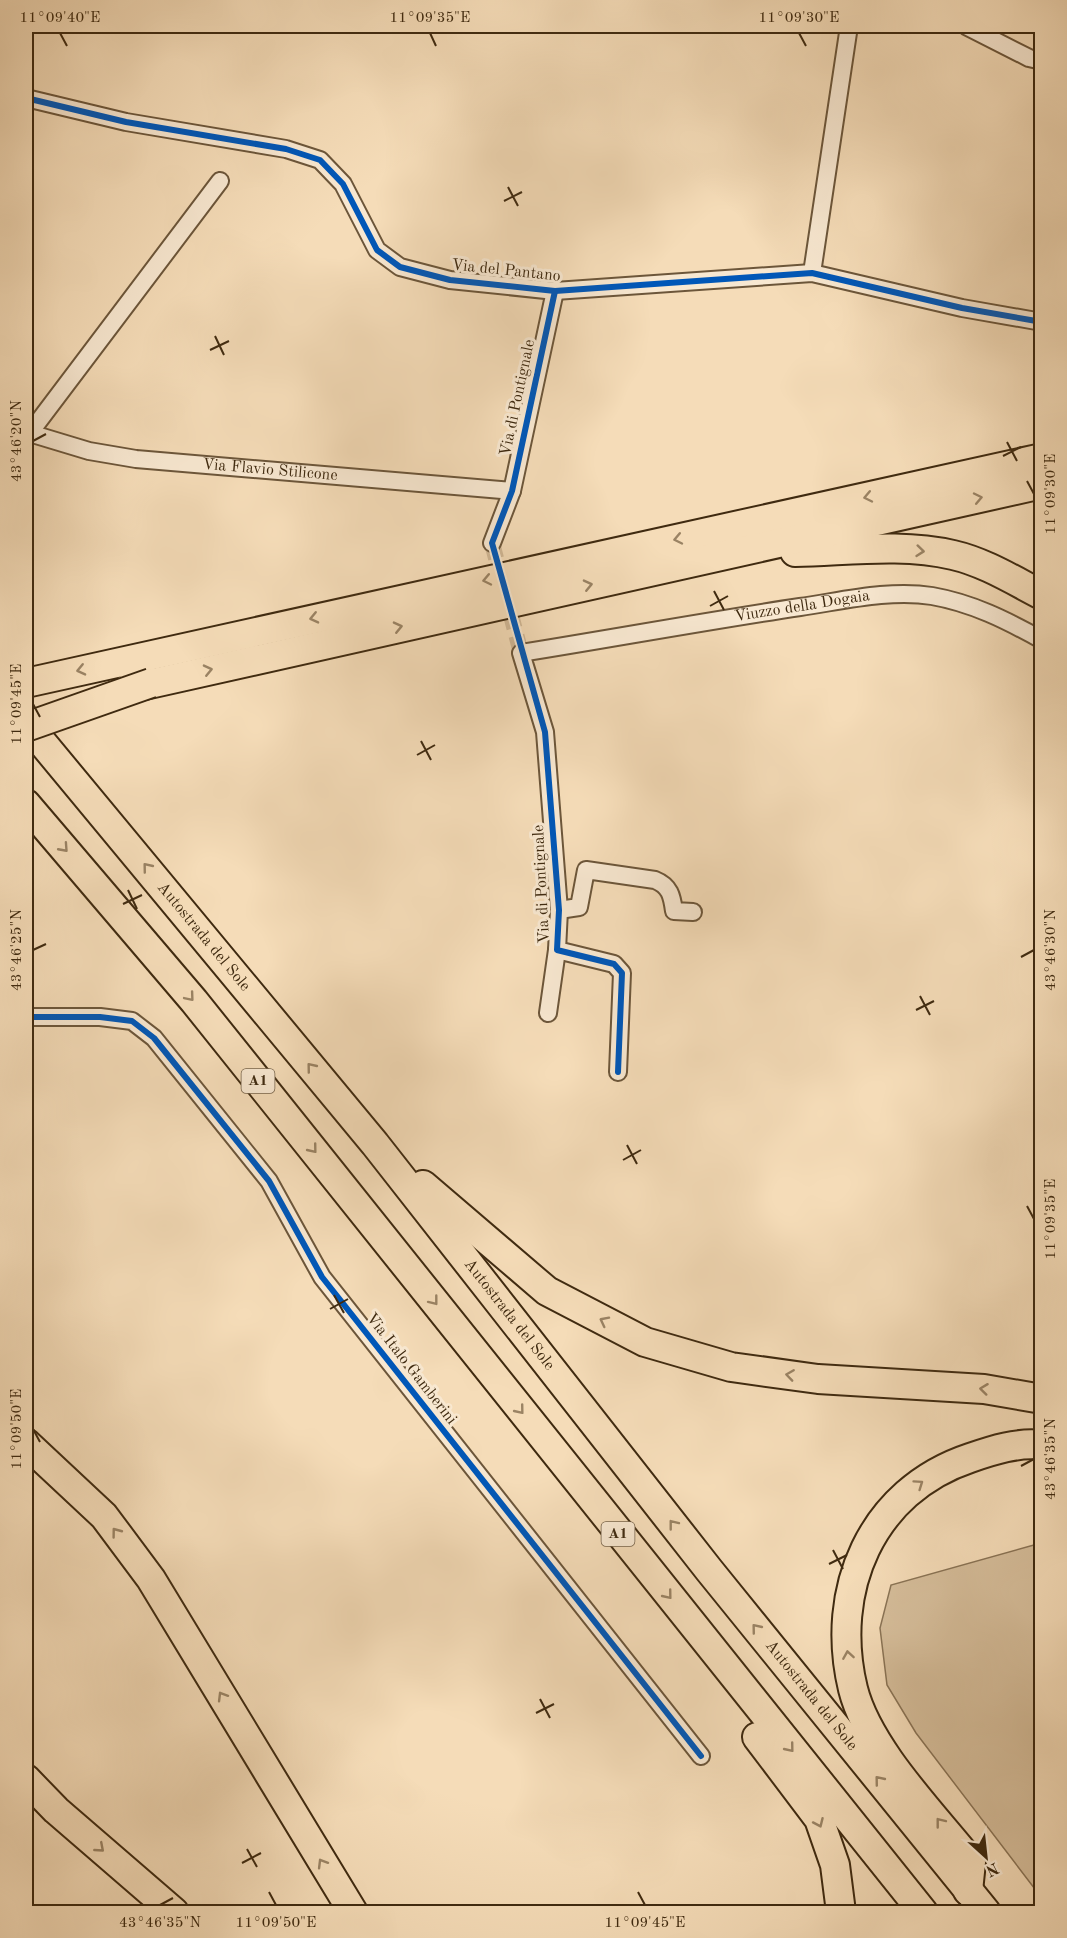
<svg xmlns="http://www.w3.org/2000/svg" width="1067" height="1938" font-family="'Old Standard TT',serif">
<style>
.green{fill:#d6be9b;stroke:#8a7456;stroke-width:1.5}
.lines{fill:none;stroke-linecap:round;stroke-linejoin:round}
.street-tunnel{stroke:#d1b896;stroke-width:16;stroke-dasharray:16 8;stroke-linecap:butt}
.street-casing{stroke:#6c563a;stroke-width:20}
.highway-casing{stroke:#3f2a10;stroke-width:32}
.street{stroke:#f8e8d1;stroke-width:16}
.highway{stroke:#f5dcb8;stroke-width:28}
.highway-bridge-casing{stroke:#3f2a10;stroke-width:32;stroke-linecap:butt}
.highway-bridge{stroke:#f5dcb8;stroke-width:28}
.cycleway-casing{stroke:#f8e8d1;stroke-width:10}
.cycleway{stroke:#0057b8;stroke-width:6}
.oneway{stroke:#9a8364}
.ticks{fill:none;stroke:#3f2a10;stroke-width:2}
.labels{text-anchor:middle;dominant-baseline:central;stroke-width:6;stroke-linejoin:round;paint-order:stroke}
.shield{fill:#f8e8d1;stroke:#76634a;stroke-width:1.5}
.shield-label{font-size:15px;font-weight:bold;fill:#3f2a10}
.street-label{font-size:16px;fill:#3f2a10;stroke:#f8e8d1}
.neatline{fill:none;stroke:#3f2a10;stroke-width:2}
.ticks-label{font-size:15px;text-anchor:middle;fill:#3f2a10}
</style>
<rect width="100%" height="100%" fill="#f5dcb8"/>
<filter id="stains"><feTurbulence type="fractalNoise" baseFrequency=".00333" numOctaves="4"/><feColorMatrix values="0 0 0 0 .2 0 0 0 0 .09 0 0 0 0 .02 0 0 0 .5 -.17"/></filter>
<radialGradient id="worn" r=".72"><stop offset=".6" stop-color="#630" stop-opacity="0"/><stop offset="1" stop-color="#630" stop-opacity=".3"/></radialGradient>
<!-- green -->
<polygon class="green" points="1041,1543 1042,1543 1041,1897 916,1733 887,1685 880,1628 891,1585"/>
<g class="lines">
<!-- street-tunnel -->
<polyline class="street-tunnel" points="492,543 521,653"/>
<defs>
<g id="street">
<polyline points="966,26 1029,58 1042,61"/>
<polyline points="26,98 126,122 286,149 320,160 343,184 377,250 400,267 450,280 555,291 812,273 962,308 1042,322"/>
<polyline points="812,273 849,26"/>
<path id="s1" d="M26 432 89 451 136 459 512 491"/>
<polyline points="29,434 220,181"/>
<polyline points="492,543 512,491 555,291"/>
<path d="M559 910 579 907 586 870 655 880C670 886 672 896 674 911L693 912"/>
<polyline points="548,1013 557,950"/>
<polyline points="26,1017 100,1017 132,1021 154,1038 269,1181 322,1277 701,1756"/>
<path id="s2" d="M618 1072 622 973 614 964 557 950 559 910 545 732 521 653C614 638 707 621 800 607 842 601 890 589 932 596 972 603 1006 620 1042 640"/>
</g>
<g id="highway">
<path d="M795 552C848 551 901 543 953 555 984 562 1013 580 1042 595"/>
<polyline points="26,683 1042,458"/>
<polyline points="127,689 1042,484"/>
<path id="s3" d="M26 723 375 1144 709 1570 986 1912"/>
<polyline points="26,804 194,1001 923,1912"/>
<polyline points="423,1185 547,1291 645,1342 731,1367 818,1379 984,1389 1042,1399"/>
<polyline points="26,1443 104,1516 151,1579 353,1912"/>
<polyline points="757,1737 819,1819 835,1865 841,1912"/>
<polyline points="26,1779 56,1810 174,1912"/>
<path d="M968 1891 971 1862C933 1814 868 1749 853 1689 829 1590 871 1491 970 1458 993 1450 1018 1442 1042 1445"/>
</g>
</defs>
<!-- street casing -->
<use href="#street" class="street-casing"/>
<!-- highway casing -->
<use href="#highway" class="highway-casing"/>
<!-- street -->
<use href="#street" class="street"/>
<!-- highway -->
<use href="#highway" class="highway"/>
<defs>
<polyline id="highway-bridge" points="26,727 151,683"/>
</defs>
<!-- highway-bridge casing -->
<use href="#highway-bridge" class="highway-bridge-casing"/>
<!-- highway-bridge -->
<use href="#highway-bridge" class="highway-bridge"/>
<defs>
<g id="cycleway">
<polyline points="26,98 126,122 286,149 320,160 343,184 377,250 400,267 450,280 555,291 812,273 962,308 1042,322"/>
<polyline points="555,291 512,491 492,543 545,732 559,910 557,950 614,964 622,973 618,1072"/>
<polyline points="26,1017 100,1017 132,1021 154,1038 269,1181 322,1277 701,1756"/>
</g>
</defs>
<!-- cycleway casing -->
<use href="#cycleway" class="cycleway-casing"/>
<!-- cycleway -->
<use href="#cycleway" class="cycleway"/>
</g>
<!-- one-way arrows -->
<defs><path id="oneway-chevron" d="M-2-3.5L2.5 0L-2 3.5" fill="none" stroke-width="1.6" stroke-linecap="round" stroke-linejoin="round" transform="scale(1.5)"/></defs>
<g class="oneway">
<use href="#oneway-chevron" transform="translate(868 497) rotate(168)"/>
<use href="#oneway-chevron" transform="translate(978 498) rotate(-12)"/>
<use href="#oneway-chevron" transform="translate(678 539) rotate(168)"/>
<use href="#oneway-chevron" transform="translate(920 551) rotate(6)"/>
<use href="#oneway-chevron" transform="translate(487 580) rotate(168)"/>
<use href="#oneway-chevron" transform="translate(588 585) rotate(-13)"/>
<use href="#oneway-chevron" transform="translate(314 618) rotate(167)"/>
<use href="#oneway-chevron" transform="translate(398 627) rotate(-13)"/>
<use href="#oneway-chevron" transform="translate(81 670) rotate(167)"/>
<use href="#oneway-chevron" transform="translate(208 670) rotate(-13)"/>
<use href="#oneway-chevron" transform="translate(64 848) rotate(48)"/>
<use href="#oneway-chevron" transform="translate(147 867) rotate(-129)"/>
<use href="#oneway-chevron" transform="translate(190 997) rotate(50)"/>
<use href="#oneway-chevron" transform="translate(311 1067) rotate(-129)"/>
<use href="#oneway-chevron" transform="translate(313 1149) rotate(51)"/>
<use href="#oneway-chevron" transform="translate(434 1301) rotate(52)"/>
<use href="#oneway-chevron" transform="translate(604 1321) rotate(-153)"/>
<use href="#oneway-chevron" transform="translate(790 1375) rotate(-172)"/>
<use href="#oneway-chevron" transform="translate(984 1389) rotate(-173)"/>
<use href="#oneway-chevron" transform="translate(520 1410) rotate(51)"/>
<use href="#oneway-chevron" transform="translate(919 1484) rotate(-35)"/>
<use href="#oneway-chevron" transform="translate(673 1524) rotate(-128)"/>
<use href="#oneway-chevron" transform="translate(116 1532) rotate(-127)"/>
<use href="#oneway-chevron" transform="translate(668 1595) rotate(51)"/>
<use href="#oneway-chevron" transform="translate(756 1628) rotate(-129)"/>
<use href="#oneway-chevron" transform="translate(848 1655) rotate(-99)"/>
<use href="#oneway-chevron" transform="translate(222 1696) rotate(-121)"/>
<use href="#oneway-chevron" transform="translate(790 1748) rotate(51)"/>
<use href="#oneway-chevron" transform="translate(879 1780) rotate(-129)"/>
<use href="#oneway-chevron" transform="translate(940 1822) rotate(-128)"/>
<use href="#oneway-chevron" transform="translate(819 1823) rotate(66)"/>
<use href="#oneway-chevron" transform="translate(100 1848) rotate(41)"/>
<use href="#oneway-chevron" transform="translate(322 1863) rotate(-121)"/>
</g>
<!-- ticks -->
<path class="ticks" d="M60 33 67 46M430 33 436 46M799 33 806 46M508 187 518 206M504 201 522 192M215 336 224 355M210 350 229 341M33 441 46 434M1007 442 1017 461M1003 456 1021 447M1027 481 1034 494M714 591 724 610M710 606 728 596M33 704 40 717M421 741 431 760M417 755 435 745M128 890 137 909M123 904 142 895M33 950 46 944M1021 957 1034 950M920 996 930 1015M916 1010 934 1001M627 1145 637 1164M623 1160 641 1150M1027 1206 1034 1219M334 1295 344 1313M330 1309 348 1299M33 1429 40 1442M1021 1466 1034 1459M833 1550 843 1569M829 1564 847 1555M540 1699 550 1718M536 1713 554 1704M247 1849 257 1867M242 1863 261 1853M269 1892 276 1905M638 1892 645 1905M160 1905 173 1898"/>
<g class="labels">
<!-- shield labels -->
<g class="shield">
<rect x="241.5" y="1069" width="33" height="24" rx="4.5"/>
<rect x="601.5" y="1522" width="33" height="24" rx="4.5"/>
</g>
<g class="shield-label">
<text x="258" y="1081">A1</text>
<text x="618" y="1534">A1</text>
</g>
<!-- street labels -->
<g class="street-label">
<text transform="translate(506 271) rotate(6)">Via del Pantano</text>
<text transform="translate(518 398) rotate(-78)">Via di Pontignale</text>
<text stroke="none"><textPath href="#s1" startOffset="248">Via Flavio Stilicone</textPath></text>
<text stroke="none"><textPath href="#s2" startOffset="756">Viuzzo della Dogaia</textPath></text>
<text transform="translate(542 884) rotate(-93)">Via di Pontignale</text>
<text stroke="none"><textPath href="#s3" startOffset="278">Autostrada del Sole</textPath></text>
<text stroke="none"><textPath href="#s3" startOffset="764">Autostrada del Sole</textPath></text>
<text transform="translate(411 1369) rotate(52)">Via Italo Gamberini</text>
<text stroke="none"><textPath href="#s3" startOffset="1250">Autostrada del Sole</textPath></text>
</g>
</g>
<!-- margin -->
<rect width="1067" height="1938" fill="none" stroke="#f5dcb8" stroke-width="66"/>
<!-- north arrow -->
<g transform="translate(986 1857) rotate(153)" stroke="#f8e8d1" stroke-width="4.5" paint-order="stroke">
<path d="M0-4.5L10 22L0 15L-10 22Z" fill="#3f2a10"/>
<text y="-9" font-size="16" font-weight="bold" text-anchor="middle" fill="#3f2a10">N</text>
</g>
<rect x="33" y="33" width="1001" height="1872" class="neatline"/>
<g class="ticks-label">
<text x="60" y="22">11°09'40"E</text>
<text x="430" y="22">11°09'35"E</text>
<text x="799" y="22">11°09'30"E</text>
<text transform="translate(16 441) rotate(-90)" y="5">43°46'20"N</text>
<text transform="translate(1050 494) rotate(-90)" y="5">11°09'30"E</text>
<text transform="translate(16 704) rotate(-90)" y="5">11°09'45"E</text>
<text transform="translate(1050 950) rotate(-90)" y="5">43°46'30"N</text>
<text transform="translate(16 950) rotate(-90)" y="5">43°46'25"N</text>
<text transform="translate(1050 1219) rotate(-90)" y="5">11°09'35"E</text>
<text transform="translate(16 1429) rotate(-90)" y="5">11°09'50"E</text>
<text transform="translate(1050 1459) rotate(-90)" y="5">43°46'35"N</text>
<text x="160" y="1927">43°46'35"N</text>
<text x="276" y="1927">11°09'50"E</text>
<text x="645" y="1927">11°09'45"E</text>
</g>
<rect width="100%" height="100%" filter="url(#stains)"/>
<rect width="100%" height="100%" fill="url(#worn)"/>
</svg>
